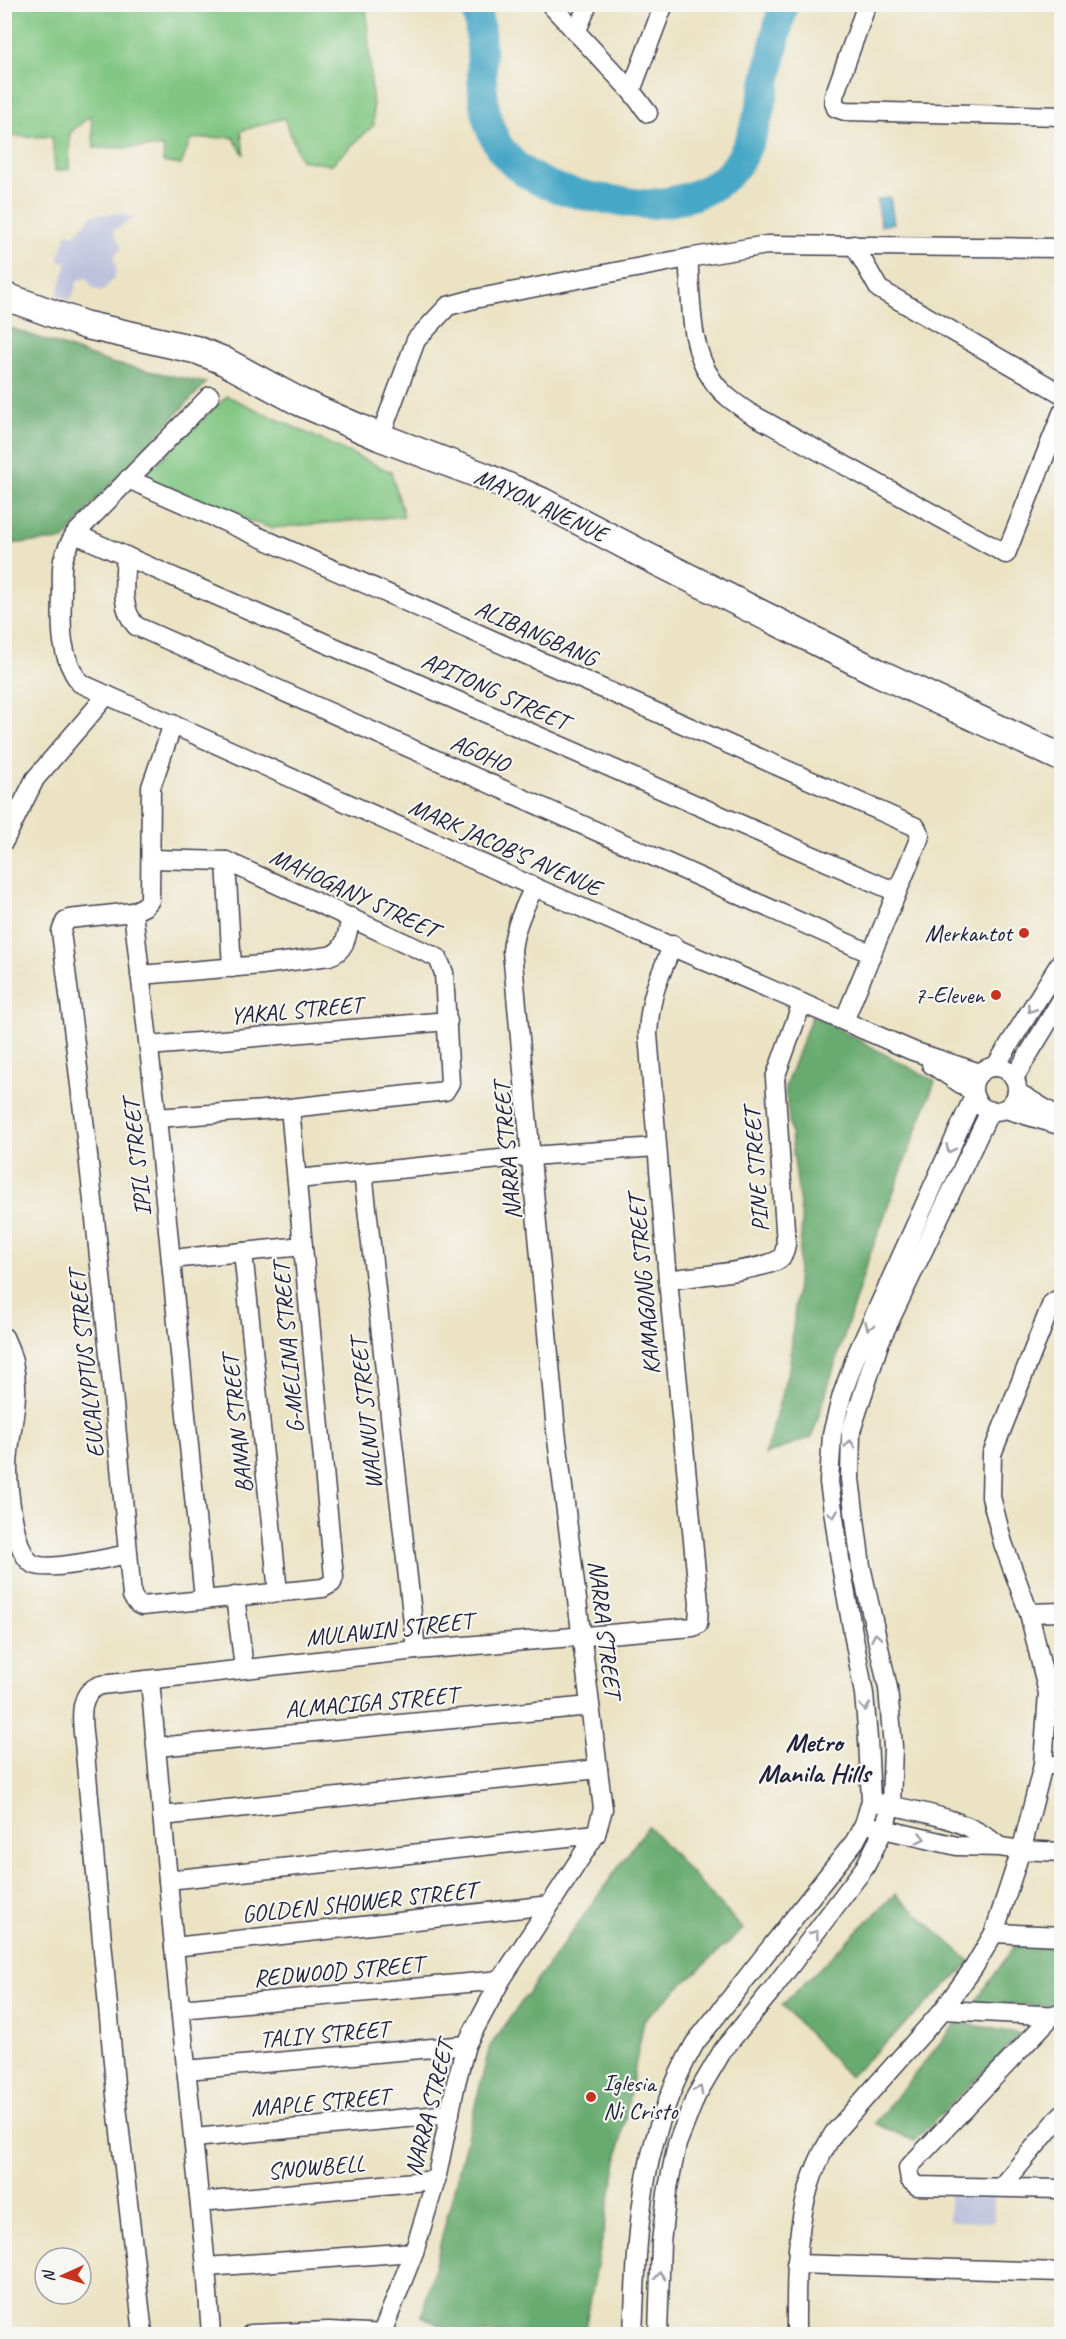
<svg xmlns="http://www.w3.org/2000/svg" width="1066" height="2339" font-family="Caveat,sans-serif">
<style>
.industrial{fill:#bfc2dd}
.green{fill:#80c681;stroke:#51745e;stroke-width:1.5}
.forest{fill:#68ab6f;stroke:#456655;stroke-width:1.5}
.water{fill:#46a7c6;stroke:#346480;stroke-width:1.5}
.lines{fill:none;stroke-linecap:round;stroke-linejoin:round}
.river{stroke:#46a7c6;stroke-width:30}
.street-casing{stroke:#403f50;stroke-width:21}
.secondary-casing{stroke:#403f50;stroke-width:30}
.street{stroke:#fff;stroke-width:18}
.secondary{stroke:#fff;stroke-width:27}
.oneway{stroke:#9c9ca7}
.poi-dot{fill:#c8321e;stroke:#f6f6f2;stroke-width:2}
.labels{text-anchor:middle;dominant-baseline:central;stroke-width:4.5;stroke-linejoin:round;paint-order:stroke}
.street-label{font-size:24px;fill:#22223b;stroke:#f6f6f2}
.poi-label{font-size:24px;fill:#22223b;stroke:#f6f6f2;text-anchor:end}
.quarter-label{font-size:27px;font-weight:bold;fill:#22223b;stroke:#f6f6f2}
</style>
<rect width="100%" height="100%" fill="#f6f6f2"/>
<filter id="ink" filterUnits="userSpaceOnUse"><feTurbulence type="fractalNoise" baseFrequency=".0167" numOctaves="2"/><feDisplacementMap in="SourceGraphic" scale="12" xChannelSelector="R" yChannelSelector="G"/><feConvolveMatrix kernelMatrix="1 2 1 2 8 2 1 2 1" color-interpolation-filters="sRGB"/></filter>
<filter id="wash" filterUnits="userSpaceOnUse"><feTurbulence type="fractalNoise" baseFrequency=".008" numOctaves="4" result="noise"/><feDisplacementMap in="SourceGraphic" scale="24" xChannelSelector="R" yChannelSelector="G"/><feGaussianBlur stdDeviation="1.35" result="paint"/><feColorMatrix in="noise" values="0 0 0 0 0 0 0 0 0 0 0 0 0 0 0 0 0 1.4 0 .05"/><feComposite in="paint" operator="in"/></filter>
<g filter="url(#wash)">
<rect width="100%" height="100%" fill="#ece3c4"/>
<!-- industrial -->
<g class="industrial">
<polygon points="121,213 136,218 113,230 122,248 114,256 116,271 114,278 102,292 92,287 87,278 78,280 71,300 57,295 67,263 58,260 67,233 75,235 92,215"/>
<polygon points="949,2193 994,2193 994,2222 949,2221"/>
</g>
<!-- green -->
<g class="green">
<polygon points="4,5 366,5 374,125 331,165 301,160 284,118 241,131 244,155 233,137 191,139 181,165 163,162 164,147 94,148 91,115 70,133 69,169 55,171 52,137 8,136 5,132"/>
<polygon points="227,396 391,472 404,516 271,528 227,514 144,476"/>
</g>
<!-- forest -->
<g class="forest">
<polygon points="5,326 111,363 206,383 93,503 64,540 5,544"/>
<polygon points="812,1015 935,1081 868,1260 812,1437 765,1455 790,1364 802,1223 785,1087"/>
<polygon points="648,1826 743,1929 644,2020 584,2334 457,2334 422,2316 490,2046"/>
<polygon points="895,1894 971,1962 849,2077 782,2005"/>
<polygon points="1017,1943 1061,1945 1061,2007 975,2002"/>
<polygon points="957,2022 1021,2034 914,2141 875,2123"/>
</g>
<!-- water -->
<polygon class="water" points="890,197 894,223 881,226 877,200"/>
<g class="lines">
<!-- river -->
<path class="river" d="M475 4C488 50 473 101 497 143 521 185 576 196 620 201 630 202 642 205 652 204 686 201 724 189 741 158 766 114 769 53 784 4"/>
</g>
</g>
<g filter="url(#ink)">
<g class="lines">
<defs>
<g id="street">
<polyline points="550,4 631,91 648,113"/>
<polyline points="867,4 834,96 834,102 836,108 845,111 1062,116"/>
<polyline points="576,33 588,4"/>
<polyline points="631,91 664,4"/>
<polyline points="854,245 879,289 1062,394"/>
<path d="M688 258C692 298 688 347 713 381 722 394 735 403 748 412L1006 554 1062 413"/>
<path d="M210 396 75 534C70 542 66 550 63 560 61 570 62 582 62 593 61 626 59 655 80 683L534 887 913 1051 980 1073"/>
<polyline points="380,437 416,340 448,306 474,299 688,258 767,245 1062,248"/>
<polyline points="128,479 916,827 920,835 919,839 844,1021"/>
<polyline points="75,534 896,892"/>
<path d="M126 556C125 579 119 607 136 626L872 954"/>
<polyline points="173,724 151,787 150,900 145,906 133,912 157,1118 204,1599"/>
<polyline points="4,841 35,779 107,695"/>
<polyline points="152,859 226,861 438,958 444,973 450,1083 445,1091 290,1108 157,1118"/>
<polyline points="226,861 232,968"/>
<path d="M133 912 69 919 65 922 61 932C90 1153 112 1374 132 1596L138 1604 142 1606 323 1588 332 1583 334 1577 290 1108"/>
<path d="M140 975 262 965 329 956C347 951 347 933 351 917"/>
<polyline points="149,1046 448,1021"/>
<polyline points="931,1064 973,1092"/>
<polyline points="995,1067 1062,960"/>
<circle cx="995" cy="1089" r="22"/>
<polyline points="1014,1078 1062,999"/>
<polyline points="1017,1092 1062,1119"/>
<polyline points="1005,1109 1062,1126"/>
<polyline points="363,1172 416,1650"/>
<polyline points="297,1179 531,1156 656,1147"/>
<polyline points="243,1252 278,1592"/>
<polyline points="171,1259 303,1246"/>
<path d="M668 1280C693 1276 758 1271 778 1260 784 1257 785 1250 786 1244L775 1078 802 1003"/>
<path d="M4 1337C13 1355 17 1375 16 1395 15 1419 8 1444 8 1468 8 1488 14 1555 33 1564 48 1572 109 1558 128 1554"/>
<polyline points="235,1596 244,1668"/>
<polyline points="1029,1613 1062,1612"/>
<polyline points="150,1680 174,1947 206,2267 211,2334"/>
<polyline points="157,1747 590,1706"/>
<polyline points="1043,1765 1062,1765"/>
<path d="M879 1803C920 1812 967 1818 1000 1847"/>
<polyline points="162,1816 598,1769"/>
<polyline points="875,1827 957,1846 1000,1847 1021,1850 1062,1852"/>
<polyline points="168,1880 596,1834"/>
<polyline points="994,1933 1062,1936"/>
<polyline points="174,1947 550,1905"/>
<polyline points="180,2009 501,1980"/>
<polyline points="943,2010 1061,2016"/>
<polyline points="1053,2015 908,2168 910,2180 917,2186 1062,2189"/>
<polyline points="186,2070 466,2045"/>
<polyline points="194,2138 450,2114"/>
<polyline points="1002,2186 1062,2114"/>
<polyline points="200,2202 436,2180"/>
<polyline points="796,2264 1062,2272"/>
<polyline points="206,2267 414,2252"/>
<path d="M382 2333 414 2252 436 2180 456 2083 466 2045 501 1980 596 1834 603 1809 556 1431 512 951C514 928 524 908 534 887"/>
<path d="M143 2334 117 2106 85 1753C84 1731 73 1693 101 1685L416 1650 693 1627 698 1624 699 1603 668 1280 648 1034C650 996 658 979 673 945"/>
<polyline points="251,2334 329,2331 387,2334"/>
<path d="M633 2334C638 2225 639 2142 695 2043L855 1841 864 1824 871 1801 868 1739 864 1694 841 1566 829 1482 832 1434 842 1395 856 1356 974 1096"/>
<polyline points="658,2334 661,2242 667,2193 677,2144 696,2096 723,2050 772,1990 865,1867 884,1829 891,1805 893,1747 888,1688 861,1566 850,1479 851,1431 880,1341 990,1111"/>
<path d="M796 2334C796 2265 794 2193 834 2133L943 2010 974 1967 994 1933 1023 1844 1043 1765 1048 1693 1029 1613 1003 1543 991 1497 992 1454 1052 1303 1062 1297"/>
</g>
<polyline id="secondary" points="4,296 85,325 197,350 222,360 300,402 380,437 486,477 541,501 644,555 877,672 1062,758"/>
</defs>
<!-- street casing -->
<use href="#street" class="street-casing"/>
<!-- secondary casing -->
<use href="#secondary" class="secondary-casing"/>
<!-- street -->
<use href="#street" class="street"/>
<!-- secondary -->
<use href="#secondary" class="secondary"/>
</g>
<!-- one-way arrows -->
<defs><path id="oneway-chevron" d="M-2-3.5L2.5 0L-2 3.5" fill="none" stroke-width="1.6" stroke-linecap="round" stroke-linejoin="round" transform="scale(1.5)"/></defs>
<g class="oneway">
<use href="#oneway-chevron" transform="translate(1031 1009) rotate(122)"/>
<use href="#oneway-chevron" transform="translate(950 1149) rotate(115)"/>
<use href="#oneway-chevron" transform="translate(869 1326) rotate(114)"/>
<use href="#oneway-chevron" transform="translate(850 1444) rotate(-86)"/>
<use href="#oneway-chevron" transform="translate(833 1514) rotate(82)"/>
<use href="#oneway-chevron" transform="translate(876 1637) rotate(-102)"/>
<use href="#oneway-chevron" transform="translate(865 1707) rotate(84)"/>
<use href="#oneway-chevron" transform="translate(921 1838) rotate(13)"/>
<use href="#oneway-chevron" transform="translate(815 1934) rotate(-53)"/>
<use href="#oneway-chevron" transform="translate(699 2090) rotate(-61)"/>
<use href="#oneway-chevron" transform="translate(660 2276) rotate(-88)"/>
</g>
</g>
<!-- markers -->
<g class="poi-dot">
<circle cx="1024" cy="933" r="6"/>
<circle cx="996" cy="995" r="6"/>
<circle cx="591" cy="2097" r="6"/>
</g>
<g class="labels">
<!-- street labels -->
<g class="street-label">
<text transform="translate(541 505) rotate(25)">MAYON AVENUE</text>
<text transform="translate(536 633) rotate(24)">ALIBANGBANG</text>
<text transform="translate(495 691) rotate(24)">APITONG STREET</text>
<text transform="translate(480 753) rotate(24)">AGOHO</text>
<text transform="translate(505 847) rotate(24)">MARK JACOB'S AVENUE</text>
<text transform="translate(354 893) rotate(25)">MAHOGANY STREET</text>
<text transform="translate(296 1010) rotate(-5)">YAKAL STREET</text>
<text transform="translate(507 1151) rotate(-95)">NARRA STREET</text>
<text transform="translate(137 1158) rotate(-96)">IPIL STREET</text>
<text transform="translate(756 1170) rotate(-94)">PINE STREET</text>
<text transform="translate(644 1285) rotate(-95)">KAMAGONG STREET</text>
<text transform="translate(288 1348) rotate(-95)">G-MELINA STREET</text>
<text transform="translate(86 1364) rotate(-96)">EUCALYPTUS STREET</text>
<text transform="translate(366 1414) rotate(-96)">WALNUT STREET</text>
<text transform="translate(237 1424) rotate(-96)">BANAN STREET</text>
<text transform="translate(389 1629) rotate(-6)">MULAWIN STREET</text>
<text transform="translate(605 1629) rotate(83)">NARRA STREET</text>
<text transform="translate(371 1702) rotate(-5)">ALMACIGA STREET</text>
<text transform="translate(359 1902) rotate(-6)">GOLDEN SHOWER STREET</text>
<text transform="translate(338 1971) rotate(-5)">REDWOOD STREET</text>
<text transform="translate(324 2034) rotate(-5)">TALIY STREET</text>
<text transform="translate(320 2102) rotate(-5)">MAPLE STREET</text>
<text transform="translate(429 2108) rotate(-76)">NARRA STREET</text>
<text transform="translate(316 2167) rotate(-5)">SNOWBELL</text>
</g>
<!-- poi labels -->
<g class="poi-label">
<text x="1012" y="933">Merkantot</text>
<text x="984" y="995">7-Eleven</text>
<text x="603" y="2083" text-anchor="start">Iglesia<tspan x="603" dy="28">Ni Cristo</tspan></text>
</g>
<!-- quarter labels -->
<g class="quarter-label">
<text x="814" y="1742">Metro<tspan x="814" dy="31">Manila Hills</tspan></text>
</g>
</g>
<!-- margin -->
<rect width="1066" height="2339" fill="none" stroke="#f6f6f2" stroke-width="24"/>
<!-- north arrow -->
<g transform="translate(63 2276) rotate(266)"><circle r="28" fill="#f6f6f2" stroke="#a1a1a9" stroke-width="1.5"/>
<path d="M0-4.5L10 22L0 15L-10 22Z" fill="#c8321e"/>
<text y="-9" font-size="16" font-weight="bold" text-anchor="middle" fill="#22223b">N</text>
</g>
</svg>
